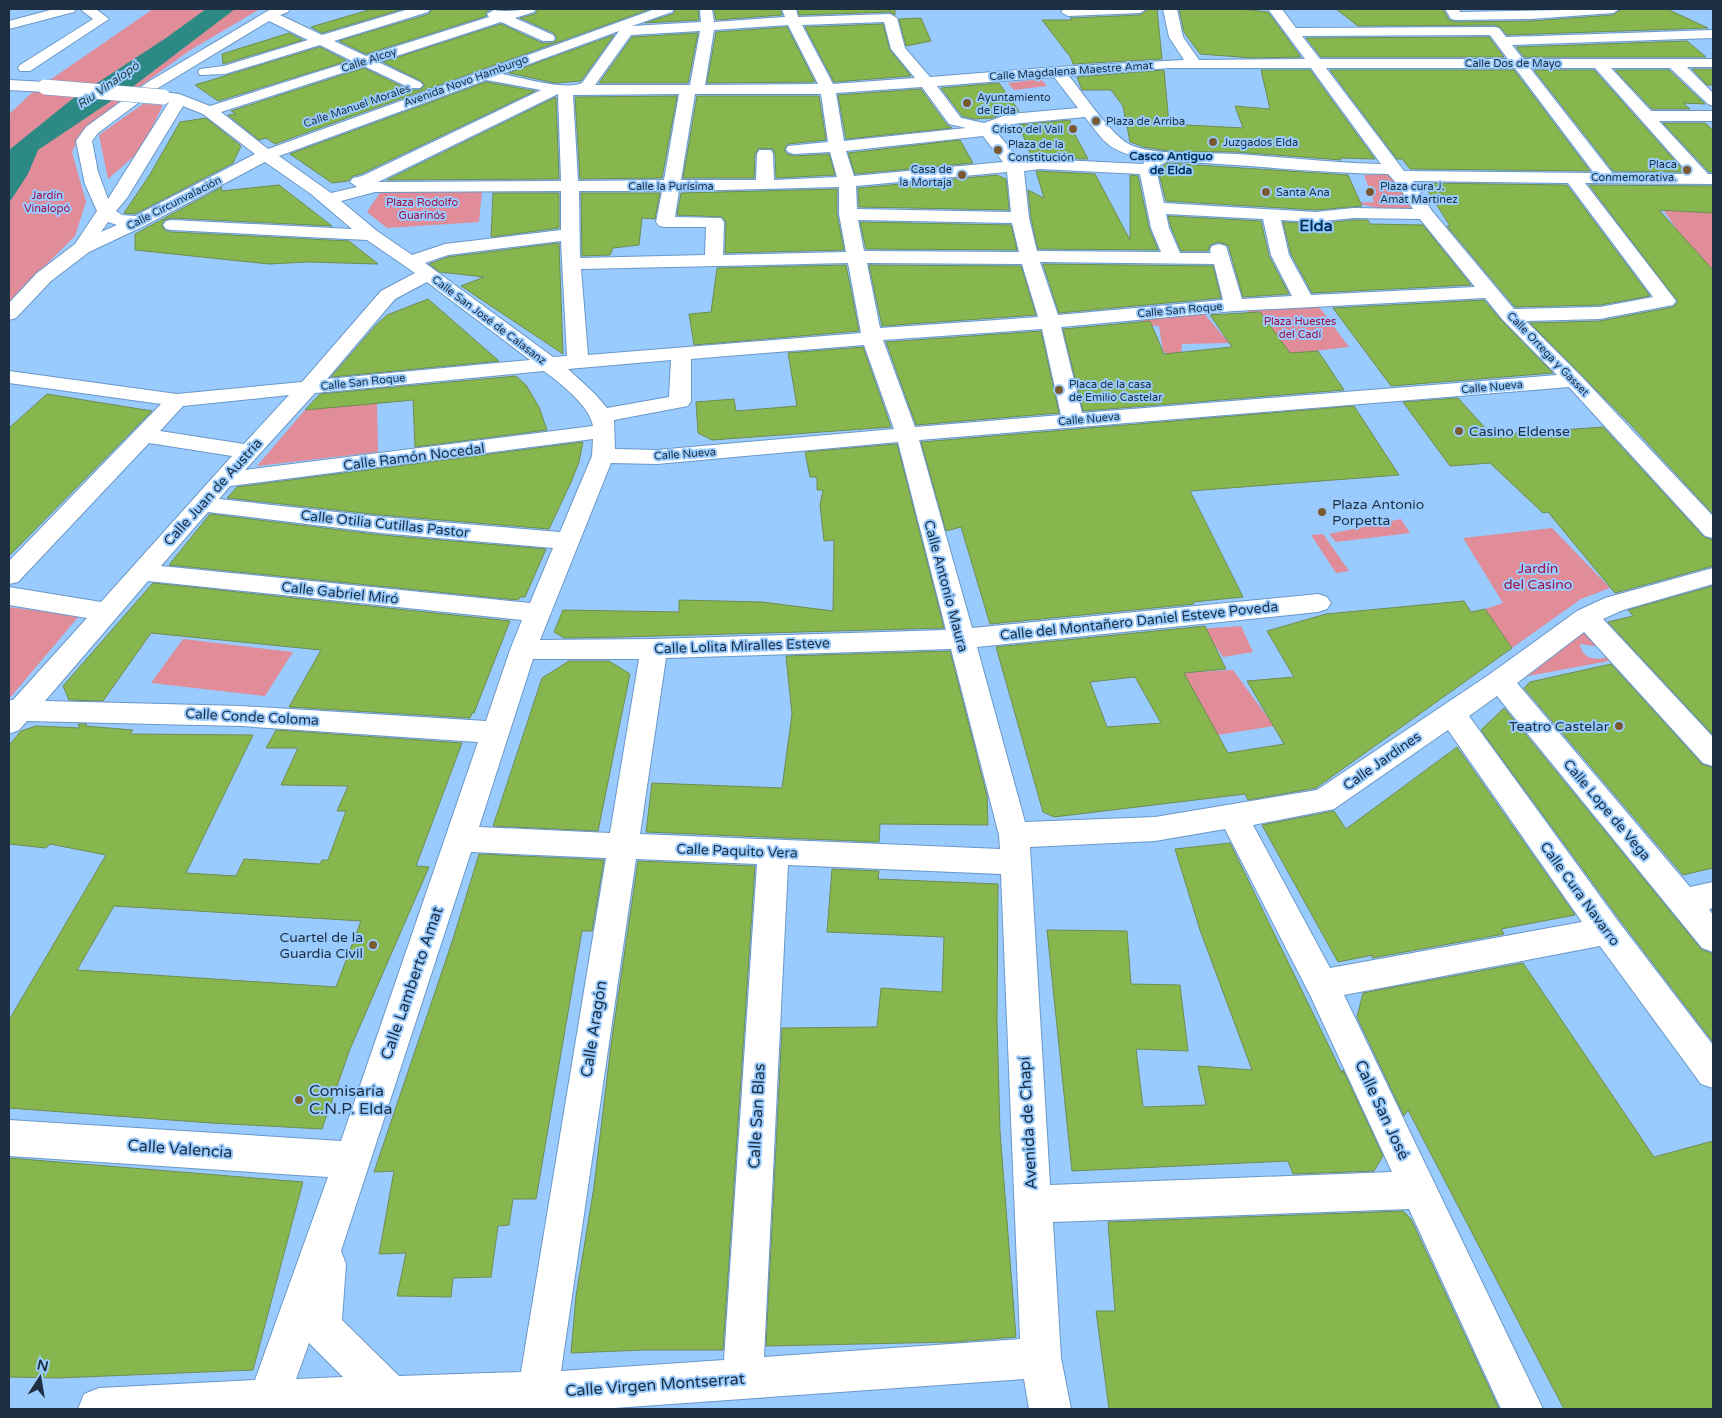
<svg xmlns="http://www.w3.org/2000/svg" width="1722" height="1418" font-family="'Varela Round',sans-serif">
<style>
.green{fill:#e18c99;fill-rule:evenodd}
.water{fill:#2c8984}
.building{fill:#87b64f;stroke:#6f8c52;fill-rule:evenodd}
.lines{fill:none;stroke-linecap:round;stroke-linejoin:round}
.minor-casing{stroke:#6998c8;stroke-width:2}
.minor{fill:#fff;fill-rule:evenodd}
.minor-bridge-casing{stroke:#6998c8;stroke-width:16;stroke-linecap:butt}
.minor-bridge{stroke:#fff;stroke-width:15}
.poi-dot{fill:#7b5930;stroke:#9acbfe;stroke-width:2}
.labels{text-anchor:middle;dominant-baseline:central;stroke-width:4;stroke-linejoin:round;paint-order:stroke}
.far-street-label{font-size:11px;fill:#1c2f43;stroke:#9acbfe}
.far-poi-label{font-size:11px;fill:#1c2f43;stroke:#9acbfe;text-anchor:start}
.far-park-label{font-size:11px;fill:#a01241;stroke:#9acbfe}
.far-water-label{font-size:12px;font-style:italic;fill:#274341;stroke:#9acbfe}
.far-neighbourhood-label{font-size:12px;font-weight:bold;fill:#002f58;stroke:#9acbfe}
.poi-label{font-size:14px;fill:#1c2f43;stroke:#9acbfe;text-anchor:start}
.street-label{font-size:14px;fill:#1c2f43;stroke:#9acbfe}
.park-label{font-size:14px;fill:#a01241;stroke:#9acbfe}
.far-district-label{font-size:16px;font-weight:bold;fill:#002f58;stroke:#9acbfe}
.near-street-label{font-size:16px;fill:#1c2f43;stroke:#9acbfe}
.near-poi-label{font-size:16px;fill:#1c2f43;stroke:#9acbfe;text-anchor:start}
</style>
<rect width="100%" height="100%" fill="#9acbfe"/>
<!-- green -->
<g class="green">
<polygon points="153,9 260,9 189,51 121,100 81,133 72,152 86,202 75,236 9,302 9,114 34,91"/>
<polygon points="1041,79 1047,86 1014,90 1008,83"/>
<polygon points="143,104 163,105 141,150 108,179 99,135"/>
<polygon points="1395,174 1411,209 1391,211 1356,203 1374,202 1364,175"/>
<polygon points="381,191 482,191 479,222 387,228 367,212"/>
<polygon points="1660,205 1713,213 1713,271 1706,272"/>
<polygon points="1314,300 1349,347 1280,355 1243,304"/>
<polygon points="1202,311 1229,343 1182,344 1181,355 1169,355 1163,351 1159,326 1143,325 1143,315"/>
<polygon points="377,403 378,452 257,466 305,410"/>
<polygon points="1401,519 1410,533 1336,542 1329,534"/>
<polygon points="1552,528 1610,588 1581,599 1512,648 1485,609 1503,603 1463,538"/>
<polygon points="1323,534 1349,571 1336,573 1311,535"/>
<polygon points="9,607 79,616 9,699"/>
<polygon points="1241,626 1253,652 1223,657 1211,639 1185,630"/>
<path d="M1584 630 1614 660 1522 677ZM1580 644 1601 647 1605 654V658C1593 660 1582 658 1580 644Z"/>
<polygon points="183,639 293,652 265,696 151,683"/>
<polygon points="1233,670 1274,726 1218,735 1179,673"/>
</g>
<!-- water -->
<polygon class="water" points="206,9 235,9 135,85 38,150 28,174 9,203 9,150 71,100 166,38"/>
<!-- building -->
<g class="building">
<polygon points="372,9 403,9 322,33 311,27"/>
<polygon points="432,9 492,9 486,12 486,16 366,54 339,41 429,14"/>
<polygon points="538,9 650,9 275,144 266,138 259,140 228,115 236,114 231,111 364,68 409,90 420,90 425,85 421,81 383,62 501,24 542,43 553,43 557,39 554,33 520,18 535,14"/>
<polygon points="676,9 698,9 699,20 645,23 673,14"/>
<polygon points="714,9 780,9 782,15 716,20"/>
<polygon points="798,9 895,9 895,15 890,12 799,15"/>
<polygon points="1149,9 1157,9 1162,59 1073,64 1071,58 1042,20 1072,20 1070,18 1140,15"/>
<polygon points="1179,9 1241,9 1268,12 1301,57 1253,58 1200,54 1184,32"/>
<polygon points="1336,9 1443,9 1449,20 1456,22 1531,21 1613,15 1622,9 1667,9 1708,28 1507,35 1500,27 1494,25 1358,26"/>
<polygon points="921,18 931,41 906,46 899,19"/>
<polygon points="883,24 890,50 911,76 834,82 805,27"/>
<polygon points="787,27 815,82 707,83 716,32"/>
<polygon points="289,33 303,40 223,64 222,54"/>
<polygon points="698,33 688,83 599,83 632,37"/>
<polygon points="614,35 581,81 555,83 509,73"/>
<polygon points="1489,37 1504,57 1321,57 1306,38"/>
<polygon points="1687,41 1706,57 1524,57 1516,47"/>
<polygon points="320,47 347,61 218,101 195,85"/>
<polygon points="1692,69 1713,69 1713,85 1707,85"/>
<polygon points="1164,70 1169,124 1243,128 1235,106 1270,109 1261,70 1310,70 1375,159 1340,158 1341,160 1236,152 1169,151 1144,147 1130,142 1123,106 1111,90 1082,90 1077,77"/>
<polygon points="1330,70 1514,70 1590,171 1410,169 1402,159 1397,159"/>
<polygon points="1534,70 1594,70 1685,172 1613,171"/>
<polygon points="1615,70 1669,70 1705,104 1683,103 1690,109 1652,109"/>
<polygon points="486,82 535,91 361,174 353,176 348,181 332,183 290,154"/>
<polygon points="999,83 1019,111 1008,112 992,118 974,119 962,116 941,88"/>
<polygon points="921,89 947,125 952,128 846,139 838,95"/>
<polygon points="677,96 662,178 580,179 575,97"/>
<polygon points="697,96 819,96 826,140 788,144 784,150 787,154 794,156 829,154 835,175 776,178 775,154 773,149 759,148 755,154 754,178 683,178"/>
<polygon points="556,97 559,179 387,180"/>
<polygon points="206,118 241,146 233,163 135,214 124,213 149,176 180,122"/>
<polygon points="1070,120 1073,131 1088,159 1032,158 1019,125"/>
<polygon points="1663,123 1705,123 1713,130 1713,172 1709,172"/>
<polygon points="960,140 973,163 855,174 848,153"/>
<polygon points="1167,163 1348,175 1362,206 1316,210 1166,201 1158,170"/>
<polygon points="1036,171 1095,174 1130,240 1130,175 1138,176 1149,228 1158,250 1038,249 1031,218 1028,190 1044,198"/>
<polygon points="997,175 1006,179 1009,210 859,207 858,188"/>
<polygon points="1423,183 1567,185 1650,296 1600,305 1515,307 1447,226 1450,226"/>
<polygon points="279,185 332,226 172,218 164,220 162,226 166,231 172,232 349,241 378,264 308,262 269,264 135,250 135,234 222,187 221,191"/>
<polygon points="1589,185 1713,186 1713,213 1659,210 1713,270 1713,514 1631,425 1530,323 1600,321 1673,307 1678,302"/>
<polygon points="837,189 837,214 844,250 725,253 726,222 722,217 677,215 681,193"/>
<polygon points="493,193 559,193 559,228 491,237"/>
<polygon points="581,193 660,193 655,219 642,218 639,245 613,248 610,255 582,256"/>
<polygon points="1168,216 1261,221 1269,256 1289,294 1243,297 1228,245 1218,242 1210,245 1208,251 1181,251 1171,227"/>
<polygon points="1353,220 1368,220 1370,224 1423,225 1471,285 1312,293 1291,254 1283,222 1316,224"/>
<polygon points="860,222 1011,225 1017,250 866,249"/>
<polygon points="559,243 563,354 461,286 484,277 440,272 429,264 448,257"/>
<polygon points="1043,264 1213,266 1221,298 1059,313"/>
<polygon points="846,265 859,331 694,345 689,314 711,312 717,268"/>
<polygon points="869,265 1021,266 1036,315 882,326"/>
<polygon points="428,299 499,361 331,377 376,325 387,315"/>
<polygon points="1484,300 1501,320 1553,373 1391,386 1333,308"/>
<polygon points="1260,312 1290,353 1318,351 1344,390 1083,411 1063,329 1150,321 1164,354 1232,347 1210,315"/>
<polygon points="1041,331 1059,413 916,425 886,342"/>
<polygon points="863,347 891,427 712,440 698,433 696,402 734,399 736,411 797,406 788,353"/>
<polygon points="516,376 526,385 539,407 547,430 415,447 413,400 305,410 320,394"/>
<polygon points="47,394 152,411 9,556 9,428"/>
<polygon points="1458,398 1487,430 1506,434 1603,427 1704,537 1713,540 1713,566 1615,593 1548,512 1543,513 1490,463 1450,466 1403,402"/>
<polygon points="1354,406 1399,475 1190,491 1243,597 1193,602 1194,604 990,624 961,527 946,531 921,442"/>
<polygon points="583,442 579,462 572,480 549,529 381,515 227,498 237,487"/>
<polygon points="897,444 944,628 622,637 564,638 554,632 563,610 679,612 679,600 762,602 833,611 834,540 824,541 820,505 823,490 817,490 817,477 810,477 805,452"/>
<polygon points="210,514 381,535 546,549 525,597 520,597 518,600 169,565"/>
<polygon points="153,583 510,621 474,713 472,713 470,718 289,707 321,650 151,633 103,701 69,700 63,686"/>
<polygon points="1713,586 1713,735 1608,622 1633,616 1628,610"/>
<path d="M1464 601 1471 612 1485 609 1512 648 1316 788 1248 800 1245 794 1054 817 1043 812 996 647 1205 626 1226 669 1184 673 1228 753 1284 744 1247 681 1294 677 1267 631 1326 614ZM1135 677 1161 723 1107 727 1090 682Z"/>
<polygon points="950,651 987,796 988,825 880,824 879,842 646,832 652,783 782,788 792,714 786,656"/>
<polygon points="569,661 609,661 630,674 598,831 493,826 542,678"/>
<polygon points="1611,664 1702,764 1713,768 1713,868 1683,875 1524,688 1530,682"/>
<polygon points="1504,708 1701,949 1713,954 1713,1042 1620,920 1481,730"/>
<path d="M78 724H87L85 726 133 730 130 734 253 735 186 873 236 876 244 859 320 864 322 860H328L346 811H337L348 786 281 785 298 748H266L276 730 462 743 416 866 429 867 350 1049 322 1129 211 1123 9 1108V1020L106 855 50 844 46 848 9 844V745L21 731 36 726 80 728ZM114 906 361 921 336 987 77 970Z"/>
<polygon points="1457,747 1575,915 1501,929 1504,934 1372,958 1373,955 1338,962 1262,825 1334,811 1346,829"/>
<polygon points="1230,843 1342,1073 1343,1070 1383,1156 1374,1171 1293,1174 1288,1161 1072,1171 1047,930 1127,931 1131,984 1180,985 1188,1051 1136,1049 1143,1107 1206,1105 1198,1066 1252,1070 1200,930 1175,849"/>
<polygon points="479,854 604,860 592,931 582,931 536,1199 513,1199 509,1225 498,1226 491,1277 453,1278 451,1297 397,1296 406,1253 379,1254 394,1171 374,1172 453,939"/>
<polygon points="638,861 755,866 723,1350 644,1350 571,1353 576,1296 594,1187 611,1045"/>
<polygon points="832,869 879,871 878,879 998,884 997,1022 1000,1131 1016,1337 954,1342 766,1346 782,1028 877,1027 881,988 942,992 944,937 827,932"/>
<polygon points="1523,963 1654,1157 1713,1141 1713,1409 1564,1409 1408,1110 1404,1116 1357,1017 1363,993"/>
<polygon points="9,1158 303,1182 253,1370 58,1378 9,1377"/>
<polygon points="1403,1211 1411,1219 1499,1409 1109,1409 1096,1311 1115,1311 1108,1222"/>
</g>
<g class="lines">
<defs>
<g id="minor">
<polygon points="54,9 76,9 74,12 9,29 9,21"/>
<polygon points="80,9 96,9 109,19 30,71 20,71 18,68 20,65 93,19"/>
<path d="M271 9H290L288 12 280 15 322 35 409 9H430L428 12 334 41 366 56 489 17 487 14 494 10C507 13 521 9 536 9L534 12 515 18 553 35 555 38 553 41H543L501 22 378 62 420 82 423 85 420 88H410L364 66 221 112 268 149 655 9H674L672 12 632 26 701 22 700 9H712L714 22 785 17 782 9H796L798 17 890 14 897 18 905 48 930 77 1057 67 1184 60 1169 37 1163 9H1177L1183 37 1199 60 1305 59 1268 9H1282L1296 28 1494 27 1499 28 1506 37 1713 30V38L1512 45 1523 59H1713V67H1687L1713 93V106L1708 104 1670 68H1611L1651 111H1713V121H1659L1708 174H1713V184L1585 183 1673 297 1676 301 1673 305 1600 319 1526 321 1581 376 1713 516V538L1705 536 1569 387 919 440 972 628 1318 594 1327 597 1331 603 1327 609 1318 612 977 647 1025 822 1155 817 1317 790 1490 674 1577 611 1605 598 1713 568V584L1623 610 1603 619 1713 737V766L1703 763 1584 632 1517 683 1690 887 1713 882V908L1709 909 1713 915V952L1702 948 1497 696 1469 716 1618 921 1713 1045V1088L1701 1084 1600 946 1344 995 1543 1409H1501L1409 1209 1053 1222 1061 1358 1071 1409H1029L1024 1379 600 1409H78L84 1394 99 1388 255 1380 328 1177 9 1156V1120L341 1141 478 742 241 726 27 721 19 730 9 734V700H13L87 618 9 605V587L101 602 232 456 149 443 18 582 9 584V561L161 404 9 383V371L177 394 302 382 381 291 415 273 367 240 172 230 166 229 163 225 166 221 172 220 352 229 311 194 265 162 144 226 89 252 51 281 16 318 9 320V303L37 273 75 244 97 211 85 184 76 141 86 127 148 82ZM269 21 308 40 224 66 200 69 198 72 200 75 225 74 320 45 352 61 210 106 179 94 163 92 158 94 155 97 158 100 169 102 108 199 98 172 92 141 98 133 158 88ZM884 22 891 49 915 78 833 84 802 25ZM788 25 818 84 705 85 714 30ZM619 31 582 83C567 91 520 77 502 74ZM700 31 690 85H595L631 35ZM1490 35 1508 59H1320L1302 36ZM1169 68H1311L1381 164C1332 163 1284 157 1236 154 1205 152 1160 156 1133 146 1113 139 1083 93 1069 76ZM1326 68H1515L1594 173 1404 171ZM1530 68H1595L1689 174 1612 173ZM1054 77 1078 108 1009 114 984 123 961 118 937 86ZM486 80 541 90 362 176 353 178 350 182 357 187 331 193 279 156ZM922 87 949 124 966 128 844 141 836 93ZM558 94 561 181 378 182ZM679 94 664 180 578 181 573 95ZM695 94H821L828 142 788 146 786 149 788 152 794 154 830 152 837 177 774 180 773 154 771 150H759L757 154 756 180H681ZM183 106 203 114 255 154 135 216 122 215 116 211 127 198ZM1085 117C1107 146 1111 152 1147 158L1143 164 1040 159 1020 161 995 130 1012 124ZM983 136 1003 162 854 176 846 151ZM1167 161C1241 164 1314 173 1388 174L1398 185 1413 209 1353 208 1316 212 1164 203 1156 169 1160 165ZM1040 169 1140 174 1151 228 1161 252 1037 251 1029 218 1024 171ZM1007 172 1011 212 857 209 856 186ZM1413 181 1568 183 1653 297 1600 307 1514 309 1432 211ZM839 187V214L846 252 723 255 724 222 721 218 675 217 679 191ZM561 191V230L445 244 412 255 377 231 341 201 375 192ZM579 191H662L656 222 659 226 665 227H706L705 255 580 258ZM1166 214 1263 219 1271 255 1292 296 1242 299 1226 246 1219 244 1212 246 1210 250 1211 253H1180L1169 228ZM1353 218 1420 219 1475 287 1311 295 1289 255 1281 220 1316 222ZM858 220 1012 223 1019 252 864 251ZM108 222 117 225 101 232ZM561 241 567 356 553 357 425 263 448 255ZM1040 262 1214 264 1223 300 1058 315ZM848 263 861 333 588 355 581 269ZM867 263 1022 264 1038 317 880 328ZM427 282 530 360 327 379 395 299ZM1485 298 1502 319 1557 375 1082 413 1061 327 1234 311ZM1042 329 1061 415 915 427 883 340ZM864 345 894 429 657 450 615 449 614 420 688 406 691 401V359ZM671 360 669 397 607 408 595 394 568 369ZM544 371C560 383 590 406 593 426L245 470 315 393ZM289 395 244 444 160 431 183 406ZM593 439 592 456 560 532 381 517 219 499 230 486ZM898 442 946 630 654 639 540 640 611 463 657 464ZM208 512 381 533 553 548 530 603 161 566ZM148 581 522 620 510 650 486 721 241 706 45 701ZM951 649 999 835 1000 849 640 834 666 658ZM533 659H639L610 833 479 827ZM1448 730 1582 922 1330 968 1253 825 1334 809ZM1225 829 1310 995 1392 1172 1050 1185 1030 847 1155 841ZM471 852 606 858 521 1372 399 1376 342 1320 346 1264 341 1251ZM636 859 757 864 724 1360 561 1371ZM788 865 1001 874 1020 1339 764 1357ZM309 1343 343 1377 296 1379Z"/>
<polygon points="1064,9 1147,9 1140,13 1068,16 1061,12"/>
<polygon points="1445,9 1459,9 1460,12 1620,9 1613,13 1531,19 1456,20 1451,19"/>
<polygon points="9,80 45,82 50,84 53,87 50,90 45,92 9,90"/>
</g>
</defs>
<!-- minor casing -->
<use href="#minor" class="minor-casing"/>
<!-- minor -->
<use href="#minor" class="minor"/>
<defs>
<polyline id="minor-bridge" points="45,87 163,97"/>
</defs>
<!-- minor-bridge casing -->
<use href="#minor-bridge" class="minor-bridge-casing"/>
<!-- minor-bridge -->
<use href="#minor-bridge" class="minor-bridge"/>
</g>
<!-- markers -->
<g class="poi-dot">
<circle cx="967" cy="103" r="5"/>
<circle cx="1096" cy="121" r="5"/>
<circle cx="1073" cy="129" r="5"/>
<circle cx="1213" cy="142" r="5"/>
<circle cx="998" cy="150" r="5"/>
<circle cx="1687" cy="170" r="5"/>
<circle cx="962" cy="175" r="5"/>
<circle cx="1266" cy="192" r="5"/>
<circle cx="1370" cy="192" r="5"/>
<circle cx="1059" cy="390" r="5"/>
<circle cx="1459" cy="431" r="5"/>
<circle cx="1322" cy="512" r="5"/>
<circle cx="1619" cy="726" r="5"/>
<circle cx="373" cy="945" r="5"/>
<circle cx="299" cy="1100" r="5"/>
</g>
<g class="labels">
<!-- far-street labels -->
<g class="far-street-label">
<text transform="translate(369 60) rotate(-18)">Calle Alcoy</text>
<text x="1513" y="63">Calle Dos de Mayo</text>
<text transform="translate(1071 71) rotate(-4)">Calle Magdalena Maestre Amat</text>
<text transform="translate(466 81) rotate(-20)">Avenida Novo Hamburgo</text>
<text transform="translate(357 106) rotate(-19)">Calle Manuel Morales</text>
<text x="671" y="186">Calle la Purísima</text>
<text transform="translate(174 203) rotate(-27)">Calle Circunvalación</text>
<text transform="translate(1180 310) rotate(-5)">Calle San Roque</text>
<text transform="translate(489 320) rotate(37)">Calle San José de Calasanz</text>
<text transform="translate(1548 354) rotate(46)">Calle Ortega y Gasset</text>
<text transform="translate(363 382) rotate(-6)">Calle San Roque</text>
<text transform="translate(1492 387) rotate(-5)">Calle Nueva</text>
<text transform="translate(1089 419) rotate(-5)">Calle Nueva</text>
<text transform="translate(685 454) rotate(-4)">Calle Nueva</text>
</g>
<!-- far-poi labels -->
<g class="far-poi-label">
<text x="977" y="97">Ayuntamiento<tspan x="977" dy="13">de Elda</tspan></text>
<text x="1106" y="121">Plaza de Arriba</text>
<text x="1063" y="129" text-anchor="end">Cristo del Vall</text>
<text x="1223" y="142">Juzgados Elda</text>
<text x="1008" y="144">Plaza de la<tspan x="1008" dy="13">Constitución</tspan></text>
<text x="1677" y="164" text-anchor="end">Placa<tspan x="1677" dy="13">Conmemorativa.</tspan></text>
<text x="952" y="169" text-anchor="end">Casa de<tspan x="952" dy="13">la Mortaja</tspan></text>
<text x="1380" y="186">Plaza cura J.<tspan x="1380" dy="13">Amat Martínez</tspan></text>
<text x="1276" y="192">Santa Ana</text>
<text x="1069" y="384">Placa de la casa<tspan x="1069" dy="13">de Emilio Castelar</tspan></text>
</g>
<!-- far-park labels -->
<g class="far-park-label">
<text x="47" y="195">Jardín<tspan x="47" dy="13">Vinalopó</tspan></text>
<text x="422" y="202">Plaza Rodolfo<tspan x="422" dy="13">Guarinós</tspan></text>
<text x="1300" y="321">Plaza Huestes<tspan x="1300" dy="13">del Cadí</tspan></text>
</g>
<!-- far-water labels -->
<g class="far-water-label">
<text transform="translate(108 85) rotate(-35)">Riu Vinalopó</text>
</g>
<!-- far-neighbourhood labels -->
<g class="far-neighbourhood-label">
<text x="1171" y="156">Casco Antiguo<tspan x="1171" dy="14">de Elda</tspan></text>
</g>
<!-- poi labels -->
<g class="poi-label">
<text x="1469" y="431">Casino Eldense</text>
<text x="1332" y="504">Plaza Antonio<tspan x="1332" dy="16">Porpetta</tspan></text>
<text x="1609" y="726" text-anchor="end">Teatro Castelar</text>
<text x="363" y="937" text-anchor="end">Cuartel de la<tspan x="363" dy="16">Guardia Civil</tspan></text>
</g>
<!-- street labels -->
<g class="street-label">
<text transform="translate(414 457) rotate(-7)">Calle Ramón Nocedal</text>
<text transform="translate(213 492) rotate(-48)">Calle Juan de Austria</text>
<text transform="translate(385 524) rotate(6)">Calle Otilia Cutillas Pastor</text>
<text transform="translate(946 586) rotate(75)">Calle Antonio Maura</text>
<text transform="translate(340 593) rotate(6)">Calle Gabriel Miró</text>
<text transform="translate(1139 621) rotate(-6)">Calle del Montañero Daniel Esteve Poveda</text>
<text transform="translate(742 646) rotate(-2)">Calle Lolita Miralles Esteve</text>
<text transform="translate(252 717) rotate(3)">Calle Conde Coloma</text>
<text transform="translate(1382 761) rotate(-35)">Calle Jardines</text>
<text transform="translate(1607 810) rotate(50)">Calle Lope de Vega</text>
<text transform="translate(737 851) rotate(2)">Calle Paquito Vera</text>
<text transform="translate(1580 894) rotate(54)">Calle Cura Navarro</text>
</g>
<!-- park labels -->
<g class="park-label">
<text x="1538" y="568">Jardín<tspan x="1538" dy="16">del Casino</tspan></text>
</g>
<!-- far-district labels -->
<g class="far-district-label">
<text x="1316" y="226">Elda</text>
</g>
<!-- near-street labels -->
<g class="near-street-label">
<text transform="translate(412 983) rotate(-71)">Calle Lamberto Amat</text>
<text transform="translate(594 1029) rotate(-81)">Calle Aragón</text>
<text transform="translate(1382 1110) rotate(65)">Calle San José</text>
<text transform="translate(757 1116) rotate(-87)">Calle San Blas</text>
<text transform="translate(1028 1123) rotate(-93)">Avenida de Chapí</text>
<text transform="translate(180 1149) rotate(4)">Calle Valencia</text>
<text transform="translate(655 1385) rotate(-4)">Calle Virgen Montserrat</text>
</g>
<!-- near-poi labels -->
<g class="near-poi-label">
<text x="309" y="1091">Comisaría<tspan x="309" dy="18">C.N.P. Elda</tspan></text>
</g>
</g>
<!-- border -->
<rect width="1722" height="1418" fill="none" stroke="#1c2f43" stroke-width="20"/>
<!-- north arrow -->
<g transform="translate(40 1378) rotate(12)" stroke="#9acbfe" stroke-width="4" paint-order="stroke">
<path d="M0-4L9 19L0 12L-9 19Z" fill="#1c2f43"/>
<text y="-8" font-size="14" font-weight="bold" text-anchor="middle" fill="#1c2f43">N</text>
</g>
</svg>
